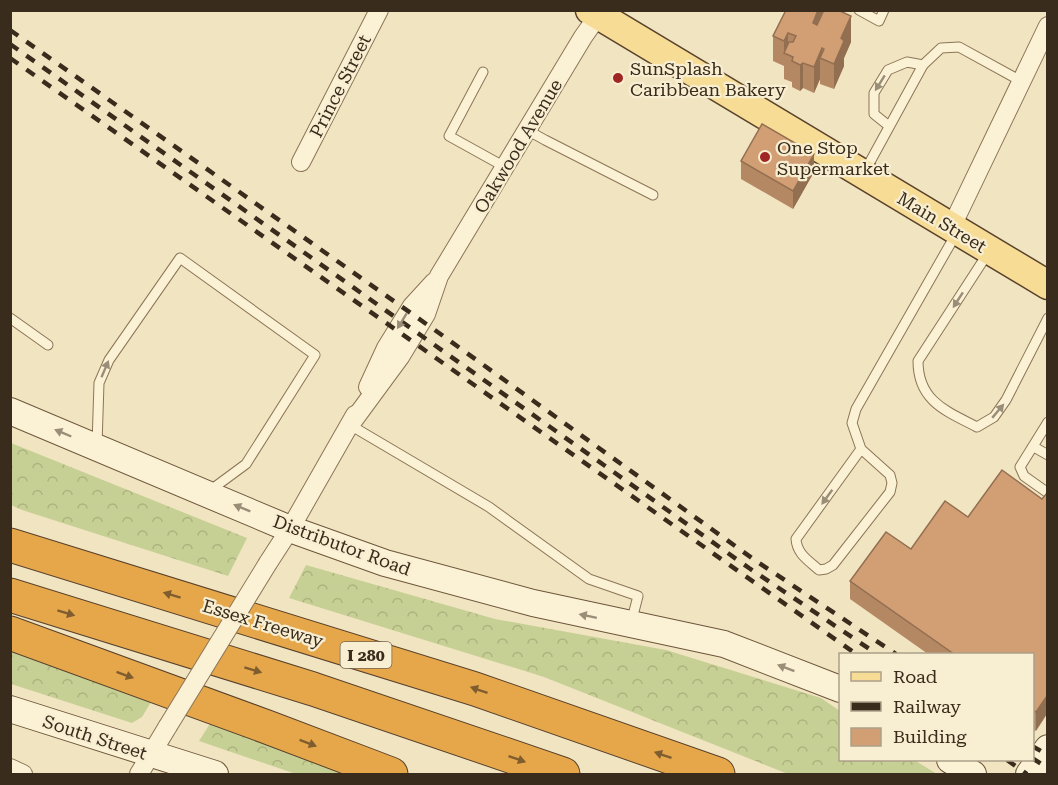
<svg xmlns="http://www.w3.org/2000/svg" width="1058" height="785" font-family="'Roboto Serif',serif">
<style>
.forest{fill:url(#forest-crowns)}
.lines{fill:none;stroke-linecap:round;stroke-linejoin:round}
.lane-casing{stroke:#8c7557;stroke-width:11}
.street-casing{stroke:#8c7557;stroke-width:20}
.secondary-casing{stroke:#6d563a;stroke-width:28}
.primary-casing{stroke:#59422c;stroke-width:31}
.highway-casing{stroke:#59422c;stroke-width:35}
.lane{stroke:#fbf1d5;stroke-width:9}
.street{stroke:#fbf1d5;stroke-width:18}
.secondary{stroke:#fbf1d5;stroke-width:26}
.primary{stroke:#f7dc96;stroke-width:28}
.highway{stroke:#e6a74b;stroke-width:33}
.rail{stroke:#3a2c1c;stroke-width:4.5;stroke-dasharray:10 10;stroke-linecap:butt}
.street-bridge-casing{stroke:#8c7557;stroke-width:20;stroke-linecap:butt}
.street-bridge{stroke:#fbf1d5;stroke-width:18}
.wall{fill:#b58864}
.shaded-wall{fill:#936f51}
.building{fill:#d29e74;stroke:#936f51;stroke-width:1.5}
.oneway{fill:#9a8e78}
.oneway2{fill:#7f5d2f}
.poi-dot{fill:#9f2623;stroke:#f8eed1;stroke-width:2}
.labels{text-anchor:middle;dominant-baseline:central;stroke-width:4.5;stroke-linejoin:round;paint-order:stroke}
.shield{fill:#f8eed1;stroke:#736652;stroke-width:1.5}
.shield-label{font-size:16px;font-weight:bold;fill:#3a2c1c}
.poi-label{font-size:18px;fill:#3a2c1c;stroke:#f8eed1;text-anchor:start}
.street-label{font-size:18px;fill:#3a2c1c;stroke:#f8eed1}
</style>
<defs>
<pattern id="forest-crowns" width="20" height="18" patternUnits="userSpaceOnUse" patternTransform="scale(1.5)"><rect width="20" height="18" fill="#c7d094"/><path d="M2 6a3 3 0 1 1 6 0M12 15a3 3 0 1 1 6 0" fill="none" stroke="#acb37f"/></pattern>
</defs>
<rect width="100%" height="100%" fill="#f1e4c1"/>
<!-- forest -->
<g class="forest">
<polygon points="11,443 247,538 228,576 22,510 11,505"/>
<polygon points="306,565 495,619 666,650 821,698 840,711 840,760 914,760 937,774 788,774 544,677 289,598"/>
<polygon points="10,645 154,697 142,717 132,723 11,684"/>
<polygon points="213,719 352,774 296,774 199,741"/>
</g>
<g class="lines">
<defs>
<g id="lane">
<polyline points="859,10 879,21 884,10"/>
<polyline points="483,72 449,136 505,167"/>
<polyline points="889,126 874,114 874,93 888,70 907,62 923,65"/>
<polyline points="527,130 545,140 653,195"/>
<polyline points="865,171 923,65 941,48 959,47 1021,81"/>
<path d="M988 253 918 361C918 401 946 411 977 427L994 417 1006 400 1048 318"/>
<polyline points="10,318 48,345"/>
<polyline points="1048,422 1020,467 1024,476 1048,493"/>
<polyline points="350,425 489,507 589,579 638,596 631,623"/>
<polyline points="97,445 99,383 109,360 180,258 315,355 246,464 208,492"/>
<polyline points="1034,447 1048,455"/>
<path d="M861 449 796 539C797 554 808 560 819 570L826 569 833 565 890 492 892 483 890 475 861 449 852 423 856 409 956 234"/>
</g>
<g id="street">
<polyline points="301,162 379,10"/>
<polyline points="951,228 1048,26"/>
<polyline points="368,387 386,348 412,306 434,282"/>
<polyline points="350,425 400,357 426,314 439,276 583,37 602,10"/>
<polyline points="268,563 290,529 355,415"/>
<polyline points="10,768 23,774"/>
<polyline points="139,774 168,726"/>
</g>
<g id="secondary">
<polyline points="10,411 290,529 385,563 533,603 724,644 840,689"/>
<polyline points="10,709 215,774"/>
<polyline points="950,760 973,774"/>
<polyline points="1029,774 1048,748"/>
</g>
<polyline id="primary" points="590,10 1048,285"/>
<g id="highway">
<polyline points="10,545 475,689 718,774"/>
<polyline points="10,595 313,689 563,774"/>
<polyline points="10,633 267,727 391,774"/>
</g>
</defs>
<!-- lane casing -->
<use href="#lane" class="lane-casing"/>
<!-- street casing -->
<use href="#street" class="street-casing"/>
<!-- secondary casing -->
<use href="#secondary" class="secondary-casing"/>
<!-- primary casing -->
<use href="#primary" class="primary-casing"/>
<!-- highway casing -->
<use href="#highway" class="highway-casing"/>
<!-- lane -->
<use href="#lane" class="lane"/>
<!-- street -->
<use href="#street" class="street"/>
<!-- secondary -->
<use href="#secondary" class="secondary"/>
<!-- primary -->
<use href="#primary" class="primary"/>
<!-- highway -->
<use href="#highway" class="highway"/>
<!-- rail -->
<g class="rail">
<polyline points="10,30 439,333 756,561 896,654"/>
<polyline points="10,44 749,568 877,654"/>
<polyline points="10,58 856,654"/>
<polyline points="1032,746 1048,755"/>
<polyline points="1032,758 1048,768"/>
<polyline points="1007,760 1027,774"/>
</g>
<defs>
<polyline id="street-bridge" points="168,726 268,563"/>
</defs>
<!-- street-bridge casing -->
<use href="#street-bridge" class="street-bridge-casing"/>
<!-- street-bridge -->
<use href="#street-bridge" class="street-bridge"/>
</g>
<!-- wall -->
<g class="wall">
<polygon points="822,10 822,14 851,42 844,58 844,66 834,89 820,84 820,79 814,93 803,88 800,91 792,87 792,82 784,79 784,66 773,61 773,36"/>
<polygon points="741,161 814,172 793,209 741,179"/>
<polygon points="1042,499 1036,731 1032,729 1032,654 928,654 850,599 850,581 911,549"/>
</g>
<!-- shaded-wall -->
<g class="shaded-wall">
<polygon points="818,10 822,10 822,28 813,23"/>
<polygon points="851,16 851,42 844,58 844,66 834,89 834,64 841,38"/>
<polygon points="788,33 788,55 784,53 784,41"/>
<polygon points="822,48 822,59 820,58 820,79 814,93 814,67"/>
<polygon points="803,63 803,88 800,91 800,65"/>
<polygon points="814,154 814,172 793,209 793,191"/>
<polygon points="1047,696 1047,714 1036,731 1036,712"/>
</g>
<!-- building -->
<g class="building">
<polygon points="786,10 818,10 813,23 817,25 824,10 838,10 851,16 841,38 844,41 834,64 820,58 824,49 822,48 814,67 803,63 800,65 792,61 793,57 784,53 789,42 793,42 796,36 788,33 784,41 773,36"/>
<polygon points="762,124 814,154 793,191 741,161"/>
<polygon points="1002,470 1042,499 1047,493 1047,696 1036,712 1032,710 1032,654 954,654 850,581 886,532 911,549 945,501 968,517"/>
</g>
<!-- one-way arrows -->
<defs><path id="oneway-solid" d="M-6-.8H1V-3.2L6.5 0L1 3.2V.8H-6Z" transform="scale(1.5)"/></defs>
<g class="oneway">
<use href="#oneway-solid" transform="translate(880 83) rotate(122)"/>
<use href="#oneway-solid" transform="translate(958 300) rotate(123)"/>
<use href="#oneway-solid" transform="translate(402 321) rotate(121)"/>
<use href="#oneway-solid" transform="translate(105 369) rotate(-67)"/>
<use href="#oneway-solid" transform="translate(998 411) rotate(-50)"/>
<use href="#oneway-solid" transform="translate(63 433) rotate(-157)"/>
<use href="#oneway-solid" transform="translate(827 497) rotate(126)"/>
<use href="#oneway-solid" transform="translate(242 508) rotate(-158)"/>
<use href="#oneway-solid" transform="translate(588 616) rotate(-168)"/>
<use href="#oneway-solid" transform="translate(786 668) rotate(-159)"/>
</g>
<g class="oneway2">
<use href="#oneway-solid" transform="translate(172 595) rotate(-163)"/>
<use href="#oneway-solid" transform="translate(66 613) rotate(17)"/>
<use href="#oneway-solid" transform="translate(253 670) rotate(17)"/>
<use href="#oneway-solid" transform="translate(125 675) rotate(20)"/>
<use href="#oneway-solid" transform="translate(479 690) rotate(-161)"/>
<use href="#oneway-solid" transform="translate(308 743) rotate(21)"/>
<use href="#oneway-solid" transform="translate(663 755) rotate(-161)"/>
<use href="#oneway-solid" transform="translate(517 759) rotate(19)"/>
</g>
<!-- markers -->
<g class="poi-dot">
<circle cx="618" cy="78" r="6"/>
<circle cx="765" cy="157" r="6"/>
</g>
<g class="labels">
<!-- shield labels -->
<rect class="shield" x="340.5" y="642" width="51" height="26" rx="4.5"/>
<g class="shield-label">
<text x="366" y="655">I 280</text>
</g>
<!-- poi labels -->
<g class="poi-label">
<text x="630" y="68">SunSplash<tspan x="630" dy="21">Caribbean Bakery</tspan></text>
<text x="777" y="147">One Stop<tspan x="777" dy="21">Supermarket</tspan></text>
</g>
<!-- street labels -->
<g class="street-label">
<text transform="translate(340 86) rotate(-63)">Prince Street</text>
<text transform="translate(518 146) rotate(-59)">Oakwood Avenue</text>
<text transform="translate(942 222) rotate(31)">Main Street</text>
<text transform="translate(342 545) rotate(20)">Distributor Road</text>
<text transform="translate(263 623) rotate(17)">Essex Freeway</text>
<text transform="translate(95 737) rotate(18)">South Street</text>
</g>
</g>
<!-- border -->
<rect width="1058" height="785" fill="none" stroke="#3a2c1c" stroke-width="24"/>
<!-- legend -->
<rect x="839" y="653" width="195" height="108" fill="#f8eed1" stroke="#aca089" stroke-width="1.5"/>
<rect x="851" y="672" width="30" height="9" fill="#f7dc96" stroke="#aca089" stroke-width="1.5"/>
<text x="893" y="683" font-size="18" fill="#3a2c1c">Road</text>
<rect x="851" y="702" width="30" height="9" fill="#3a2c1c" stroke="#aca089" stroke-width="1.5"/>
<text x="893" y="713" font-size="18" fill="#3a2c1c">Railway</text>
<rect x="851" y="728" width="30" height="18" fill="#d29e74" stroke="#aca089" stroke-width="1.5"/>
<text x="893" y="743" font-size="18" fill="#3a2c1c">Building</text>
</svg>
